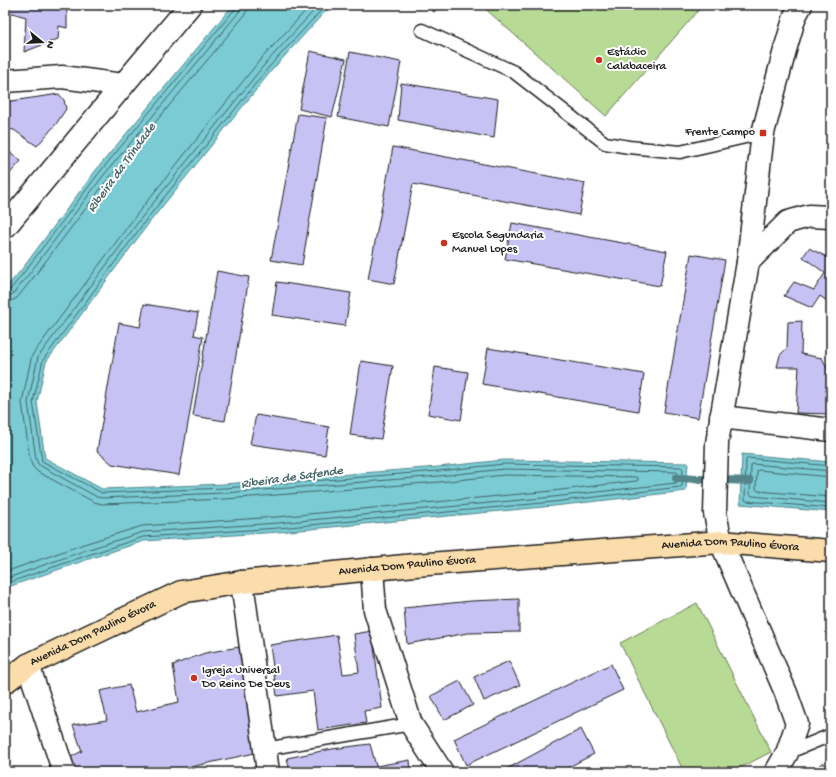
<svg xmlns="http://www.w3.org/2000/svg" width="836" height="777" font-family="'Gochi Hand',sans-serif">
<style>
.green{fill:#b7da94;stroke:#6a7b58}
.water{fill:#7acbd4;stroke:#54858a}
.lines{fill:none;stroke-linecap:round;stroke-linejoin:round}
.shore{stroke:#426266;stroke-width:1}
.stream{stroke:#54858a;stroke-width:8}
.building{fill:#c7c2f4;stroke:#1c1c1c}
.service-casing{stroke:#1c1c1c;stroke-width:15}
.minor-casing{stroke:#1c1c1c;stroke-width:25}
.tertiary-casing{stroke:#1c1c1c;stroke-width:25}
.primary-casing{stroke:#1c1c1c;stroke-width:25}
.service{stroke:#fff;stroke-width:12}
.minor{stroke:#fff;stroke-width:22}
.tertiary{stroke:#fff;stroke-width:22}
.primary{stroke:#fbddab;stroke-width:22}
.poi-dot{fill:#c8321e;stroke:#fff;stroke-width:1.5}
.labels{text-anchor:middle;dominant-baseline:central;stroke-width:4;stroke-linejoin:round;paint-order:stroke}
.poi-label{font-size:12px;fill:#1c1c1c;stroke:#fff;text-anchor:start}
.street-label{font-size:12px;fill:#1c1c1c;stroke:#fff}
.water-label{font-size:13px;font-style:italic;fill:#426266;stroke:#fff}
</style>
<rect width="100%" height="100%" fill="#fff"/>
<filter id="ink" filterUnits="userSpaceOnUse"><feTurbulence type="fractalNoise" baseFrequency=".025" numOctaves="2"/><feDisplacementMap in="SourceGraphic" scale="8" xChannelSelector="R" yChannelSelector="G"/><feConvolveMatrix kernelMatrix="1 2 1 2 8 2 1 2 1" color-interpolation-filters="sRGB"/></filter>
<g filter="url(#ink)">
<!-- green -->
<g class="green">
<polygon points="481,5 703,5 606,116"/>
<polygon points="697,603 771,752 732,772 684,772 620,643"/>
</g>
<!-- water -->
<g class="water">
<polygon points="233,5 331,5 272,70 149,223 46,362 37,402 45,458 102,489 224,484 438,467 504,460 688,463 686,491 554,506 279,532 144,541 89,559 5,588 5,289 22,269 96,170"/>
<polygon points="742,454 831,462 831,512 740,504"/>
</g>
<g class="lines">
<!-- shore -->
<g class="shore">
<polyline points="5,291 10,290 25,271 99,173 235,9 236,5"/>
<polyline points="5,296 9,296 13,294 29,274 103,176 239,12 241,8 241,5"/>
<polyline points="5,302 11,301 17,298 33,278 108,179 244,16 247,10 247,5"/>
<polyline points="831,466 747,458 746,460 745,499 746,501 831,508"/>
<polyline points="831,471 752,464 751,466 750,494 752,496 831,503"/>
<polyline points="831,477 758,470 757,472 756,489 758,491 831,497"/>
<polyline points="5,572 84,544 142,526 277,517 552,491 636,481 638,480 638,478 636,477 504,475 439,482 226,499 102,504 94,502 38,472 33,467 30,460 22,402 31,359 33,354 137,214 260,60 311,5"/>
<polyline points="5,579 86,550 143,532 278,523 553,497 676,483 677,482 678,473 676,472 504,469 439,476 225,493 102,498 97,497 41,466 38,464 36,459 28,402 38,357 142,217 265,64 319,5"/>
<polyline points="5,584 88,555 143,537 278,528 553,502 680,487 682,486 683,469 681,467 504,464 438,471 225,488 102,493 42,461 33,402 43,360 146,220 269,67 326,5"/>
</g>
<!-- stream -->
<polyline class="stream" points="676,478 750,481"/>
</g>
<!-- building -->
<g class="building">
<polygon points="5,5 45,5 67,9 67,28 59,26 58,39 24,52 26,17 5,11"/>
<polygon points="425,5 440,5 434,12"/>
<polygon points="310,51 346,59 332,117 299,109"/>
<polygon points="350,52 401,62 389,127 338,117"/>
<polygon points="401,83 498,99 494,138 398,120"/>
<polygon points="59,94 64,100 66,109 56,124 37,146 14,130 7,129 5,128 5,102"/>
<polygon points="298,114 327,118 302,265 271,260"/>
<polygon points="393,147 585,183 579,215 413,184 394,284 368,279"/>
<polygon points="5,148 21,161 5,179"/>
<polygon points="512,223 667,251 660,286 505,259"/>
<polygon points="809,248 829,258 831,256 831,304 820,296 812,308 784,296 794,282 814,290 825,273 803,257"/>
<polygon points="691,254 725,260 698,418 664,412"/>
<polygon points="217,271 249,277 225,421 193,416"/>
<polygon points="277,282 351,293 345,326 272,315"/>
<polygon points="144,304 198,313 194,335 203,337 179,475 112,464 97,451 119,323 140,327"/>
<polygon points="802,321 801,354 822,358 831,375 831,414 796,413 799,367 777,367 780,355 787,348 788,322"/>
<polygon points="488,348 644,374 638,411 482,384"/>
<polygon points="361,361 393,366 381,439 350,435"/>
<polygon points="435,367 468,372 461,420 428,414"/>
<polygon points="256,415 329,427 325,455 250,444"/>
<polygon points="519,599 519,632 468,633 407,644 404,608 471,601"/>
<polygon points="372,631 382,708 364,711 366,723 318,730 313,691 277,696 270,645 337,635 343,674 359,672 354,634"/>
<polygon points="239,647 255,753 167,772 75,772 69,758 82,751 73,725 107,720 100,691 129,685 136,712 179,702 173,665 205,653"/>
<polygon points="509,661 520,685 484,701 474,677"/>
<polygon points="611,664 623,690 466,765 454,739"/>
<polygon points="460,681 473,705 444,720 431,696"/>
<polygon points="581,729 594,754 559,772 501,772"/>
<polygon points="370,744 376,766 410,760 411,772 290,772 287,758 332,749"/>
<polygon points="823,762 831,772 812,772"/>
</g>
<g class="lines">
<defs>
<g id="service">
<polyline points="422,30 514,72 605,143 629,147 680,152 763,133"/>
<polyline points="265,749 411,724"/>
<polyline points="787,753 831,735"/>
</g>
<g id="minor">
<polyline points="748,262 788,222 809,216 831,217"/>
<polyline points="721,417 831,430"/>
<polyline points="372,569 375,610 411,724 442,772"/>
<polyline points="242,582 268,772"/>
<polyline points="28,665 64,772"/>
<polyline points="776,772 787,753 797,724 786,693 721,542 715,513 717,443 748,262 763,133 785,50 795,16 801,5"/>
</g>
<g id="tertiary">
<polyline points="5,81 62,77 123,85"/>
<polyline points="5,227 123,85 190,5"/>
</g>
<g id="primary">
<path id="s1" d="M5 682 28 665 181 592 242 582 415 565 721 542 831 551"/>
</g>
</defs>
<!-- service casing -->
<use href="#service" class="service-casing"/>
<!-- minor casing -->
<use href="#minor" class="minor-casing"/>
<!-- tertiary casing -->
<use href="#tertiary" class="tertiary-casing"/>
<!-- primary casing -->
<use href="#primary" class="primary-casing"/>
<!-- service -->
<use href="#service" class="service"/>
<!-- minor -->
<use href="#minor" class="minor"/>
<!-- tertiary -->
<use href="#tertiary" class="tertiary"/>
<!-- primary -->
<use href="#primary" class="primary"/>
</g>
</g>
<!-- markers -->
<g class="poi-dot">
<circle cx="599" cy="60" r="4"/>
<rect x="759" y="129" width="8" height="8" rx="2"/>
<circle cx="444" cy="243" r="4"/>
<circle cx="194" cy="678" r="4"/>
</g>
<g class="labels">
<!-- poi labels -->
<g class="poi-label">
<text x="607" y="53">Estádio<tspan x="607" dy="14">Calabaceira</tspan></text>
<text x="755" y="133" text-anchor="end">Frente Campo</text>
<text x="452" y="236">Escola Segundaria<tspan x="452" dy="14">Manuel Lopes</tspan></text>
<text x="202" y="671">Igreja Universal<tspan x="202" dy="14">Do Reino De Deus</tspan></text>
</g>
<!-- street labels -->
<g class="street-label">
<text stroke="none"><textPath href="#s1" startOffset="750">Avenida Dom Paulino Évora</textPath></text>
<text stroke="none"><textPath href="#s1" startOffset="426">Avenida Dom Paulino Évora</textPath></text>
<text stroke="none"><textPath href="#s1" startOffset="101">Avenida Dom Paulino Évora</textPath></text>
</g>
<!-- water labels -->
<g class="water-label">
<text transform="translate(122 168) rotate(-54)">Ribeira da Trindade</text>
<text transform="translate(292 478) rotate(-8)">Ribeira de Safende</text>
</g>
</g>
<!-- margin -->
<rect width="836" height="777" fill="none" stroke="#fff" stroke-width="20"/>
<rect x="10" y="10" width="816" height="757" fill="none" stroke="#1c1c1c" stroke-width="1.5" filter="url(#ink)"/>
<!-- north arrow -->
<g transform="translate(42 42) rotate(108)" stroke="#ffffff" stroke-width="3" paint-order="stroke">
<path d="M0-3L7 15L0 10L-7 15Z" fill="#1c1c1c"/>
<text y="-6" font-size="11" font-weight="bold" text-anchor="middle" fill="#1c1c1c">N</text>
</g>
</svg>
